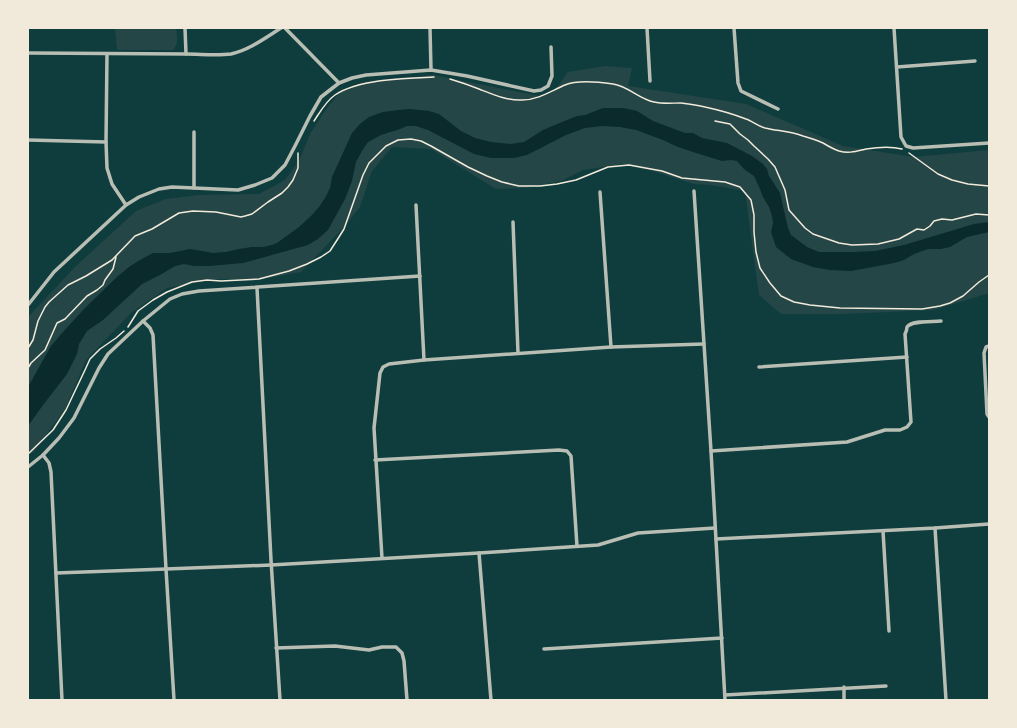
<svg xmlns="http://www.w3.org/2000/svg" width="1017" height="728" font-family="'PT Sans Narrow',sans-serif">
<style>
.green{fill:#244646}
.water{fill:#0a2a2b}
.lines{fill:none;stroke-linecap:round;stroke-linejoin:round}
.path{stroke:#f1e9da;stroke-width:1.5}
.minor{stroke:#b8beb3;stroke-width:3.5}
</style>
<rect width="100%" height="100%" fill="#0f3d3e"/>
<!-- green -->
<g class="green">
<path d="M115 28H176C177 36 179 43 173 50H117Z"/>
<polygon points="605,66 632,68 628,86 746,104 843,146 914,157 989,150 989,293 934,310 843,314 781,314 759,295 745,191 711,185 694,184 656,172 623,164 583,170 561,181 526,188 496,189 431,149 392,147 372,171 360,207 344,227 301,272 263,279 216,279 167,288 131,313 86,360 65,409 34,452 28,455 28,317 75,267 136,211 166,199 198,195 259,194 285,180 299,161 310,134 327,108 342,90 364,82 433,75 539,96 551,93 558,86 568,72"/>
</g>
<!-- water -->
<polygon class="water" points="603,108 623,108 637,111 653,121 685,133 693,133 702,138 727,143 752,156 763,164 767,169 769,176 780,193 788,228 791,235 807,247 819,252 853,252 875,251 904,245 974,224 989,222 989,232 967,237 950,247 941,249 928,249 914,254 904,260 894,263 851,271 830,270 813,267 791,259 776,247 771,232 773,223 772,216 769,207 763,197 760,189 754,176 744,169 737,161 731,160 722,161 696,153 678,147 663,140 636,130 620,127 602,126 585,128 566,135 527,155 514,158 491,158 474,154 428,130 416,126 407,126 400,129 381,135 368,142 362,151 356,162 352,181 345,199 328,230 318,239 308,245 243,263 209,266 194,266 184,264 175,266 160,275 142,284 103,320 87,331 79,344 77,354 67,374 43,405 28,426 28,387 51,346 63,332 84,309 118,276 129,267 140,260 153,253 170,253 190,249 213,253 226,252 239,249 252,247 263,247 272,245 277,243 299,227 311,216 319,207 325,198 330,188 332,177 352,133 360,124 369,117 383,112 398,110 410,109 429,111 439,114 461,131 475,138 491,142 511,144 524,142 543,130 562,122 577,116 585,115"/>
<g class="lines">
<!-- path -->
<g class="path">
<path d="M450 79C460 82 469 85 479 89 492 94 508 101 522 100 538 100 551 91 565 85 577 80 599 82 613 84 628 86 639 99 654 102 663 104 672 103 681 103 689 104 697 105 705 107 719 110 733 114 746 119 752 121 758 126 765 128 777 131 790 131 803 136 810 138 817 140 823 143 828 146 833 149 839 151 849 154 857 151 866 149 878 147 891 146 902 149"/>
<path d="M314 121C320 112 326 101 335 95 358 79 407 78 434 77"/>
<polyline points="715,121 730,124 740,134 748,140 754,146 768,159 775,167 785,190 789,210 805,228 813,234 839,243 852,245 878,244 899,239 917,229 924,230 930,226 934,221 942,219 952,220 976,214 989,215"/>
<polyline points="909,153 938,174 952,180 968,184 989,186"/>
<polyline points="128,327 138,311 153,300 167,292 192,282 207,280 221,281 259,279 289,271 307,264 321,257 330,251 339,237 344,229 363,175 369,163 386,146 398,140 411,139 421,141 431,146 468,167 487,176 502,182 519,186 540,186 557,184 576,180 608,167 629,165 662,171 682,178 725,182 740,187 751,200 754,215 754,232 756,252 760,268 770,283 781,296 794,302 810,305 840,308 922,309 940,306 950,303 963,296 979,282 989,275"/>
<polyline points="28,348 33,340 38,321 45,307 49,302 68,285 86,276 112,260 135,236 152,229 179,213 193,211 216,212 241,217 245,216 252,214 268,202 282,193 288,187 293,180 298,168 298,153"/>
<polyline points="28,368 31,363 45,350 57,323 65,319 87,296 97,290 103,285 105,280 113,269 116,257"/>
<polyline points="28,454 53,430 66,410 85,370 90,359 100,349 116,338 124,331"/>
</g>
<!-- minor -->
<g class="minor">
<polyline points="185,28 186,54"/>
<polyline points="285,28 339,83"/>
<polyline points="430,28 431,70"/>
<polyline points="647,28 650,81"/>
<polyline points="734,28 738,83 741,91 778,109"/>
<polyline points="894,28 901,137 906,146 913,148 989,143"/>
<path d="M28 53 186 54C201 54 216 56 231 54 249 50 265 38 281 28"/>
<polyline points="107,54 106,142 107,168 112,184 126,205"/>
<polyline points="897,67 975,61"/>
<polyline points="194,132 194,188"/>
<polyline points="28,140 106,142"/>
<polyline points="694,191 711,451 725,700"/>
<polyline points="600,192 611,347"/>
<polyline points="416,205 424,360"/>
<polyline points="513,222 518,353"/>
<polyline points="257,288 271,560 280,700"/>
<polyline points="28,305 54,272 126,205 139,197 159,189 172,187 238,190 255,185 272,178 285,165 295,146 310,116 321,97 339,83 352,78 366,75 431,70 467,76 534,91 541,90 548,86 552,76 551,47"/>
<polyline points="143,321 150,328 153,335 166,569 174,700"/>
<polyline points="989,346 986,347 984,353 987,414 989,417"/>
<polyline points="759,367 907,357"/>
<path d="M711 451 847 442 885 430H900L907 427 911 422 905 334C906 332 907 328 907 327 912 320 932 322 941 321"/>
<polyline points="43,455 49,463 51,472 62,700"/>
<polyline points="375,460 559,450 567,451 571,456 577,546"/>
<polyline points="28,467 43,455 59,438 74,418 99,368 108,354 143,321 170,299 182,294 199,291 420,276"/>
<polyline points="935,528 946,700"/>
<polyline points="883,531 889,631"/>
<polyline points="716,539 935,528 989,524"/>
<polyline points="479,553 491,700"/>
<polyline points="382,558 374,428 380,373 383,367 389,364 424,360 611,347 704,344"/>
<polyline points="56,573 166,569 271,565 479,553 598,545 638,533 715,528"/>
<polyline points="276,648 335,646 369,650 382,647 396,647 402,653 404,661 407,700"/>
<polyline points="544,649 722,638"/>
<polyline points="844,687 844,700"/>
<polyline points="725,695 886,686"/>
</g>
</g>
<!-- border -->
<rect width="1017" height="728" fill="none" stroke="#f1e9da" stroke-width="58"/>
</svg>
